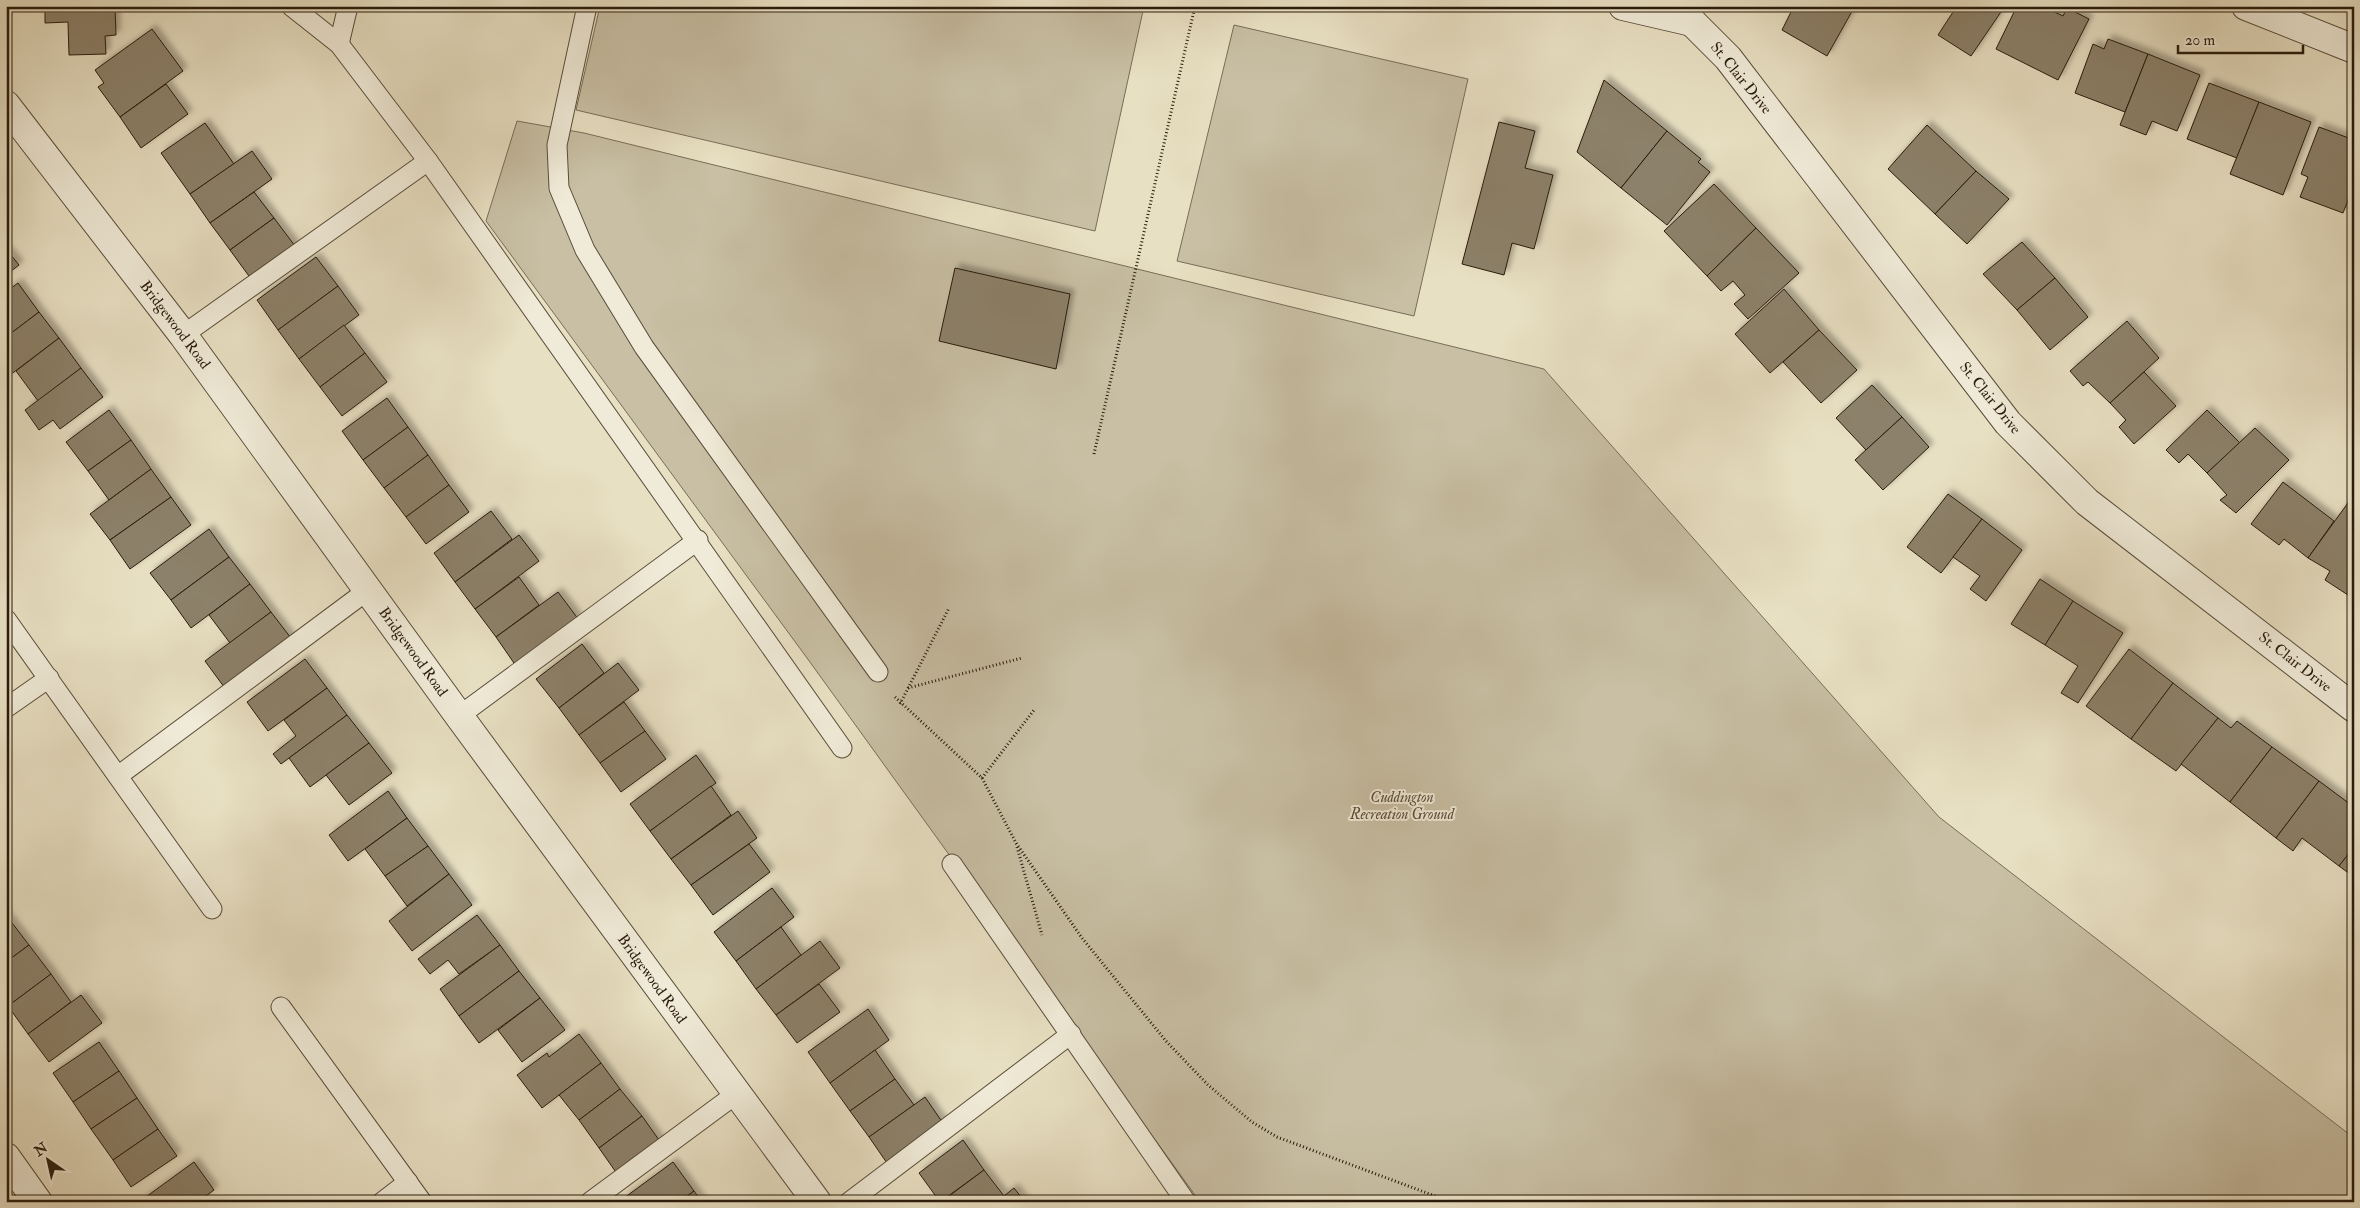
<svg xmlns="http://www.w3.org/2000/svg" width="2360" height="1208" font-family="'IM FELL Double Pica',serif">
<style>
.green{fill:#c8bfa4;stroke:#786d58}
.building{fill:#8c816b;stroke:#291b0c;filter:url(#shadow)}
.lines{fill:none;stroke-linecap:round;stroke-linejoin:round}
.service-casing{stroke:#594c3a;stroke-width:21}
.minor-casing{stroke:#594c3a;stroke-width:30}
.path{stroke:#291b0c;stroke-width:3;stroke-dasharray:1 2.5;stroke-linecap:butt}
.service{stroke:#f0ebd8;stroke-width:19}
.minor{stroke:#f0ebd8;stroke-width:28}
.labels{text-anchor:middle;dominant-baseline:central;stroke-width:4;stroke-linejoin:round;paint-order:stroke}
.street-label{font-size:15px;fill:#291b0c;stroke:#f0ebd8}
.park-label{font-size:15px;font-style:italic;fill:#594c3a;stroke:#f0ebd8}
</style>
<defs>
<filter id="shadow"><feDropShadow dx="4.5" dy="-4.5" stdDeviation="2.5" flood-color="#0004"/></filter>
</defs>
<rect width="100%" height="100%" fill="#e8e0c3"/>
<filter id="stains"><feTurbulence type="fractalNoise" baseFrequency=".004" numOctaves="4"/><feColorMatrix values="0 0 0 0 .2 0 0 0 0 .09 0 0 0 0 .02 0 0 0 .5 -.17"/></filter>
<radialGradient id="worn" r=".72"><stop offset=".6" stop-color="#630" stop-opacity="0"/><stop offset="1" stop-color="#630" stop-opacity=".3"/></radialGradient>
<!-- green -->
<g class="green">
<polygon points="600,6 1144,6 1095,231 576,110"/>
<polygon points="1234,25 1468,79 1414,316 1177,261"/>
<polygon points="517,121 584,133 1544,369 1939,817 2354,1138 2354,1202 1200,1202 807,658 486,221"/>
</g>
<!-- building -->
<g class="building">
<polygon points="45,6 115,6 116,35 105,36 106,54 69,55 68,22 45,23"/>
<polygon points="1794,6 1855,6 1827,56 1782,30"/>
<polygon points="1957,6 2005,6 1971,56 1938,35"/>
<polygon points="2017,6 2042,6 2063,16 2067,8 2089,19 2058,80 1996,49"/>
<polygon points="152,29 183,71 120,117 98,87 104,83 95,70"/>
<polygon points="2108,39 2148,54 2125,112 2075,93 2093,44 2104,49"/>
<polygon points="2148,54 2200,75 2177,131 2152,121 2146,135 2120,125"/>
<polygon points="1604,80 1667,131 1621,188 1577,152"/>
<polygon points="2209,83 2259,102 2237,158 2187,139"/>
<polygon points="166,84 188,114 141,148 120,117"/>
<polygon points="2259,102 2311,122 2283,195 2230,174"/>
<polygon points="1499,122 1535,131 1525,168 1553,175 1534,249 1512,243 1504,275 1462,264"/>
<polygon points="205,123 234,164 190,194 161,153"/>
<polygon points="1927,125 1976,171 1935,214 1888,169"/>
<polygon points="2319,127 2354,140 2354,185 2343,213 2300,197 2308,177 2301,174"/>
<polygon points="1667,131 1701,159 1698,162 1710,172 1667,225 1621,188"/>
<polygon points="252,151 272,179 210,223 190,194"/>
<polygon points="1976,171 2009,199 1967,244 1935,214"/>
<polygon points="1714,184 1756,228 1707,276 1664,231"/>
<polygon points="2354,185 2354,202 2348,200"/>
<polygon points="254,192 274,218 230,250 210,223"/>
<polygon points="274,218 298,250 254,283 230,250"/>
<polygon points="1756,228 1799,273 1748,319 1734,304 1745,295 1733,281 1721,291 1707,276"/>
<polygon points="2022,242 2055,278 2017,310 1983,274"/>
<polygon points="6,249 19,265 6,275"/>
<polygon points="316,257 338,286 278,330 257,300"/>
<polygon points="955,268 1070,294 1056,369 939,341"/>
<polygon points="2055,278 2088,317 2050,350 2017,310"/>
<polygon points="18,283 39,312 6,337 6,292"/>
<polygon points="338,286 359,315 299,359 278,330"/>
<polygon points="1784,289 1819,330 1770,373 1735,334"/>
<polygon points="39,312 59,338 6,378 6,337"/>
<polygon points="2127,321 2159,358 2110,403 2088,382 2083,386 2070,371"/>
<polygon points="344,325 365,353 320,387 299,359"/>
<polygon points="1819,330 1857,370 1821,403 1783,362"/>
<polygon points="59,338 81,368 38,401 16,371"/>
<polygon points="365,353 387,382 342,416 320,387"/>
<polygon points="81,368 103,397 60,429 53,420 39,430 25,410"/>
<polygon points="2144,372 2176,406 2134,444 2119,427 2126,420 2110,403"/>
<polygon points="1872,385 1902,417 1866,450 1836,418"/>
<polygon points="387,398 408,427 363,460 342,431"/>
<polygon points="109,410 131,440 88,471 66,442"/>
<polygon points="2207,410 2240,443 2207,473 2188,454 2179,463 2166,450"/>
<polygon points="1902,417 1929,447 1883,490 1855,460"/>
<polygon points="408,427 428,455 384,488 363,460"/>
<polygon points="2255,428 2289,460 2236,513 2220,500 2227,495 2207,473"/>
<polygon points="131,440 151,469 109,500 88,471"/>
<polygon points="428,455 449,485 406,517 384,488"/>
<polygon points="151,469 171,497 110,540 90,514"/>
<polygon points="2283,482 2334,521 2308,558 2284,539 2279,545 2251,524"/>
<polygon points="449,485 469,512 426,544 406,517"/>
<polygon points="1948,494 1982,519 1941,573 1907,547"/>
<polygon points="2353,496 2354,594 2351,597 2325,580 2330,571 2308,558"/>
<polygon points="171,497 191,525 130,569 110,540"/>
<polygon points="491,511 512,539 455,582 434,553"/>
<polygon points="1982,519 2022,550 1986,601 1970,589 1980,576 1953,557"/>
<polygon points="209,529 229,557 171,600 150,573"/>
<polygon points="519,535 539,561 475,609 455,582"/>
<polygon points="229,557 250,584 191,628 171,600"/>
<polygon points="519,577 539,605 496,637 475,609"/>
<polygon points="2040,579 2073,601 2045,645 2011,624"/>
<polygon points="250,584 271,612 230,643 209,615"/>
<polygon points="558,592 579,620 516,666 496,637"/>
<polygon points="2073,601 2123,633 2078,703 2061,693 2078,666 2045,645"/>
<polygon points="271,612 294,642 227,691 205,661"/>
<polygon points="582,644 604,673 559,708 536,679"/>
<polygon points="2129,649 2173,683 2131,739 2086,706"/>
<polygon points="305,659 327,688 268,731 247,702"/>
<polygon points="618,663 639,690 579,735 559,708"/>
<polygon points="2173,683 2218,718 2176,771 2131,739"/>
<polygon points="327,688 347,715 281,764 273,754 296,736 284,720"/>
<polygon points="624,702 645,731 600,763 579,735"/>
<polygon points="347,715 369,743 310,787 289,758"/>
<polygon points="2218,718 2231,728 2237,721 2272,747 2230,802 2181,764"/>
<polygon points="645,731 666,759 621,792 600,763"/>
<polygon points="369,743 392,773 349,805 326,775"/>
<polygon points="2272,747 2319,781 2276,838 2230,802"/>
<polygon points="696,755 716,783 650,831 630,804"/>
<polygon points="2319,781 2354,807 2354,847 2339,866 2302,838 2293,851 2276,838"/>
<polygon points="711,786 731,815 671,859 650,831"/>
<polygon points="388,791 407,818 348,861 329,835"/>
<polygon points="738,811 757,838 691,885 671,859"/>
<polygon points="407,818 428,846 385,876 365,849"/>
<polygon points="749,844 770,872 713,915 691,885"/>
<polygon points="428,846 449,874 407,906 385,876"/>
<polygon points="2354,847 2354,877 2339,866"/>
<polygon points="449,874 472,905 412,951 389,921"/>
<polygon points="772,888 794,917 736,961 714,932"/>
<polygon points="6,915 29,945 6,962"/>
<polygon points="477,915 500,945 459,974 448,960 430,974 418,959"/>
<polygon points="781,927 801,955 756,989 736,961"/>
<polygon points="820,941 840,968 776,1015 756,989"/>
<polygon points="29,945 51,974 8,1006 6,962"/>
<polygon points="500,945 519,971 459,1016 440,989"/>
<polygon points="519,971 540,998 479,1043 459,1016"/>
<polygon points="51,974 71,1002 28,1034 8,1006"/>
<polygon points="819,984 840,1012 797,1043 776,1015"/>
<polygon points="81,995 102,1023 49,1062 28,1034"/>
<polygon points="540,998 565,1030 522,1062 498,1030"/>
<polygon points="868,1009 889,1040 830,1083 808,1052"/>
<polygon points="579,1034 601,1063 542,1108 517,1075 547,1053 549,1057"/>
<polygon points="99,1042 119,1071 73,1102 53,1073"/>
<polygon points="875,1050 895,1079 850,1111 830,1083"/>
<polygon points="601,1063 620,1089 579,1120 559,1095"/>
<polygon points="119,1071 137,1098 91,1129 73,1102"/>
<polygon points="895,1079 914,1105 869,1137 850,1111"/>
<polygon points="620,1089 642,1116 599,1148 579,1120"/>
<polygon points="925,1097 945,1126 889,1166 869,1137"/>
<polygon points="137,1098 158,1129 113,1160 91,1129"/>
<polygon points="642,1116 664,1147 620,1178 599,1148"/>
<polygon points="158,1129 177,1156 131,1187 113,1160"/>
<polygon points="963,1140 984,1170 940,1202 919,1173"/>
<polygon points="194,1162 214,1190 198,1202 139,1202"/>
<polygon points="673,1162 694,1191 679,1202 626,1202 624,1198"/>
<polygon points="984,1170 1004,1196 996,1202 941,1202"/>
<polygon points="1014,1188 1025,1202 996,1202 1004,1196"/>
<polygon points="694,1191 702,1202 679,1202"/>
</g>
<g class="lines">
<defs>
<g id="service">
<polyline points="291,6 339,44 428,161 842,748"/>
<polyline points="587,6 557,145 559,188 585,250 644,347 878,672"/>
<polyline points="339,44 348,6"/>
<polyline points="183,335 428,161"/>
<polyline points="6,619 212,909"/>
<polyline points="6,708 49,678"/>
<polyline points="459,716 698,540"/>
<polyline points="118,776 368,590"/>
<polyline points="952,864 1186,1202"/>
<polyline points="281,1007 422,1202"/>
<polyline points="382,1202 408,1182"/>
<polyline points="590,1202 736,1094"/>
<polyline points="849,1202 1071,1034"/>
</g>
<g id="minor">
<polyline points="1623,6 1692,22"/>
<polyline points="2246,6 2354,49"/>
<polyline points="1692,22 1728,58 2008,423 2087,502 2354,708"/>
<polyline points="6,105 183,335 459,716 817,1202"/>
<polyline points="6,1157 38,1202"/>
</g>
</defs>
<!-- service casing -->
<use href="#service" class="service-casing"/>
<!-- minor casing -->
<use href="#minor" class="minor-casing"/>
<!-- path -->
<g class="path">
<polyline points="1094,454 1195,6"/>
<polyline points="908,688 1022,658"/>
<polyline points="895,697 982,778 1016,843 1082,938 1166,1041 1208,1085 1252,1122 1277,1137 1451,1202"/>
<polyline points="900,704 949,608"/>
<polyline points="982,778 1034,710"/>
<polyline points="1017,847 1042,935"/>
</g>
<!-- service -->
<use href="#service" class="service"/>
<!-- minor -->
<use href="#minor" class="minor"/>
</g>
<g class="labels">
<!-- street labels -->
<g class="street-label">
<text transform="translate(1741 78) rotate(51)">St. Clair Drive</text>
<text transform="translate(175 325) rotate(53)">Bridgewood Road</text>
<text transform="translate(1990 398) rotate(51)">St. Clair Drive</text>
<text transform="translate(413 652) rotate(54)">Bridgewood Road</text>
<text transform="translate(2295 662) rotate(38)">St. Clair Drive</text>
<text transform="translate(652 979) rotate(54)">Bridgewood Road</text>
</g>
<!-- park labels -->
<g class="park-label">
<text x="1402" y="797">Cuddington<tspan x="1402" dy="17">Recreation Ground</tspan></text>
</g>
</g>
<!-- margin -->
<rect width="2360" height="1208" fill="none" stroke="#e8e0c3" stroke-width="25"/>
<rect x="8" y="8" width="2345" height="1193" fill="none" stroke="#291b0c" stroke-width="2.5"/>
<rect x="12" y="12" width="2335" height="1183" fill="none" stroke="#291b0c"/>
<!-- north arrow -->
<g transform="translate(48 1160) rotate(326)" stroke="#f0ebd8" stroke-width="4" paint-order="stroke">
<path d="M0-4L9 19L0 12L-9 19Z" fill="#291b0c"/>
<text y="-8" font-size="14" font-weight="bold" text-anchor="middle" fill="#291b0c">N</text>
</g>
<!-- scale -->
<path d="M2178 45v8h125v-8" fill="none" stroke="#291b0c" stroke-width="2.5"/>
<text x="2185" y="45" font-size="15" fill="#291b0c" stroke="#f0ebd8" stroke-width="4" paint-order="stroke">20 m</text>
<rect width="100%" height="100%" filter="url(#stains)"/>
<rect width="100%" height="100%" fill="url(#worn)"/>
</svg>
